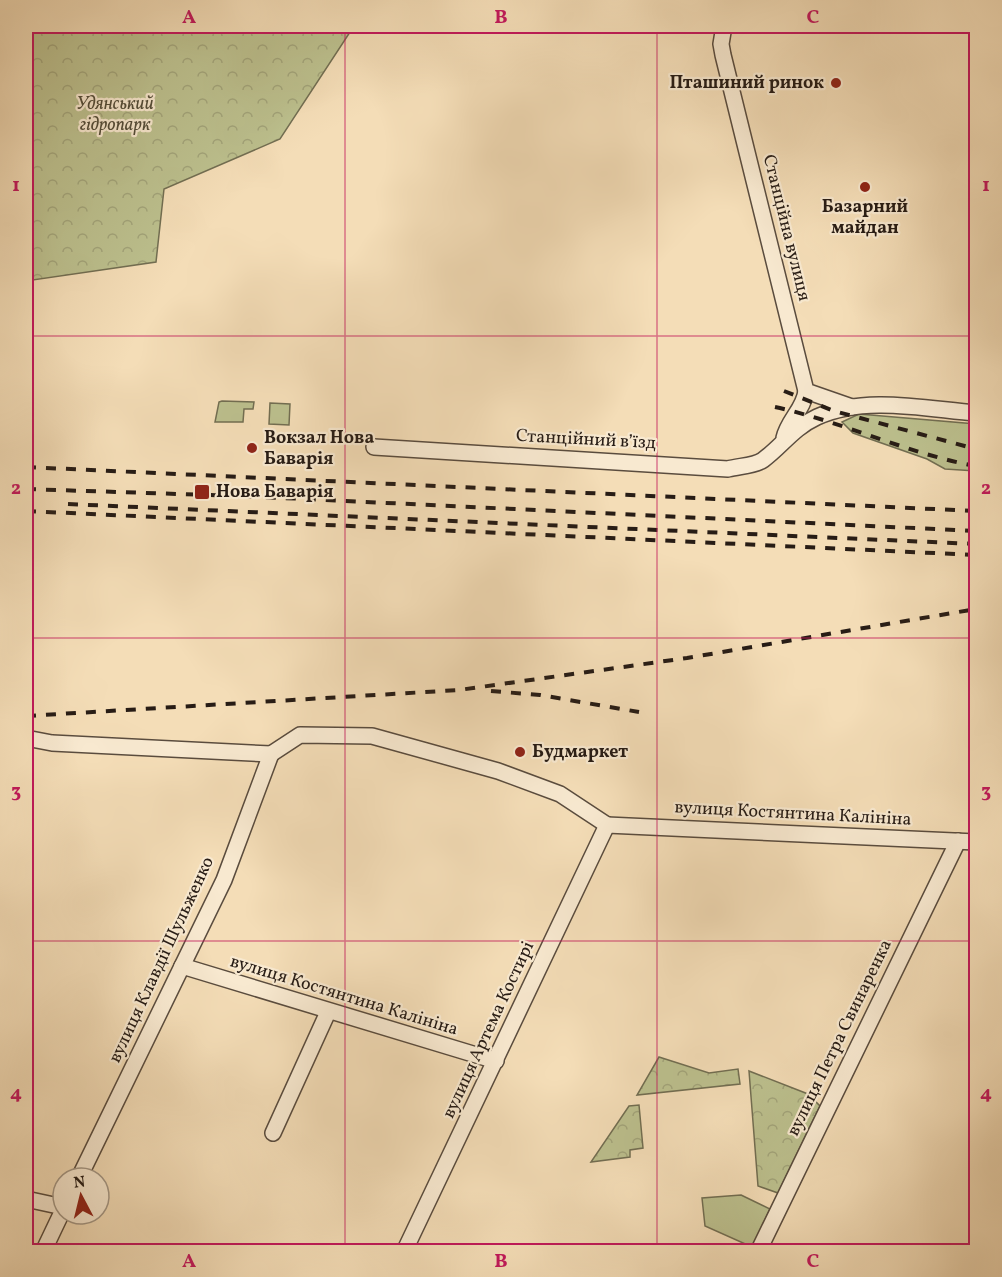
<svg xmlns="http://www.w3.org/2000/svg" width="1002" height="1277" font-family="Vollkorn,serif">
<style>
.green{fill:#bcc08e;stroke:#726e52;stroke-width:1.5}
.park{fill:url(#park-crowns);stroke:#726e52;stroke-width:1.5}
.lines{fill:none;stroke-linecap:round;stroke-linejoin:round}
.street-casing{stroke:#5a4c3e;stroke-width:18}
.street{stroke:#f8e9d0;stroke-width:15}
.rail{stroke:#271c15;stroke-width:4;stroke-dasharray:10 10;stroke-linecap:butt}
.grid{fill:none;stroke:#c2185b;stroke-width:1.5;stroke-opacity:0.55}
.poi-dot{fill:#8f2418;stroke:#f8e9d0;stroke-width:2}
.labels{text-anchor:middle;dominant-baseline:central;stroke-width:4.5;stroke-linejoin:round;paint-order:stroke}
.poi-label{font-size:18px;font-weight:bold;fill:#271c15;stroke:#f8e9d0;text-anchor:start}
.park-label{font-size:18px;font-style:italic;fill:#544d39;stroke:#f8e9d0}
.street-label{font-size:18px;fill:#271c15;stroke:#f8e9d0}
.neatline{fill:none;stroke:#c2185b;stroke-width:2}
.grid-label{font-size:20px;text-anchor:middle;font-weight:bold;fill:#c2185b}
</style>
<defs>
<pattern id="park-crowns" width="20" height="18" patternUnits="userSpaceOnUse" patternTransform="scale(1.5)"><rect width="20" height="18" fill="#bcc08e"/><path d="M2 6a3 3 0 1 1 6 0M12 15a3 3 0 1 1 6 0" fill="none" stroke="#a2a47a"/></pattern>
</defs>
<rect width="100%" height="100%" fill="#f4ddb7"/>
<filter id="stains"><feTurbulence type="fractalNoise" baseFrequency=".00333" numOctaves="4"/><feColorMatrix values="0 0 0 0 .2 0 0 0 0 .09 0 0 0 0 .02 0 0 0 .5 -.17"/></filter>
<radialGradient id="worn" r=".72"><stop offset=".6" stop-color="#630" stop-opacity="0"/><stop offset="1" stop-color="#630" stop-opacity=".3"/></radialGradient>
<!-- green -->
<g class="green">
<polygon points="219,402 222,401 254,402 253,409 244,409 243,422 215,422"/>
<polygon points="270,403 290,404 289,425 269,424"/>
<polygon points="859,414 976,424 976,471 945,469 927,459 853,433 842,422"/>
<polygon points="741,1195 770,1209 752,1247 705,1226 702,1198"/>
</g>
<!-- park -->
<g class="park">
<polygon points="26,26 354,26 280,139 164,189 156,262 26,281"/>
<polygon points="659,1057 709,1073 738,1069 740,1084 637,1095"/>
<polygon points="749,1071 808,1094 820,1106 778,1193 758,1186"/>
<polygon points="639,1105 643,1148 630,1150 630,1157 591,1162 629,1106"/>
</g>
<g class="lines">
<defs>
<g id="street">
<polyline points="724,26 721,44 723,55 806,391 852,407"/>
<path d="M784 438C788 420 804 409 806 391"/>
<path d="M374 447 728 469C738 466 755 466 763 460 782 446 793 428 817 417 865 395 926 409 976 413"/>
<polyline points="26,738 52,743 271,754"/>
<polyline points="271,754 300,735 372,736 498,771 560,794 607,825"/>
<polyline points="607,825 976,842"/>
<polyline points="182,966 496,1061"/>
<polyline points="273,1133 328,1012"/>
<polyline points="79,1178 224,880 271,754"/>
<polyline points="26,1199 63,1207"/>
<polyline points="43,1252 63,1210"/>
<polyline points="404,1252 607,825"/>
<polyline points="758,1252 958,841"/>
</g>
</defs>
<!-- street casing -->
<use href="#street" class="street-casing"/>
<!-- street -->
<use href="#street" class="street"/>
<!-- rail -->
<g class="rail">
<polyline points="784,391 834,411 976,449"/>
<path d="M775 407C844 422 908 454 976 466"/>
<polyline points="26,467 976,511"/>
<polyline points="26,489 241,496 976,531"/>
<polyline points="68,504 976,544"/>
<polyline points="26,511 976,555"/>
<polyline points="491,691 540,695 639,712"/>
<polyline points="26,716 459,690 687,658 976,609"/>
</g>
</g>
<!-- grid -->
<path class="grid" d="M345 26V1252M657 26V1252M26 336H976M26 638H976M26 941H976"/>
<!-- markers -->
<g class="poi-dot">
<circle cx="836" cy="83" r="6"/>
<circle cx="865" cy="187" r="6"/>
<circle cx="252" cy="448" r="6"/>
<rect x="194" y="484" width="16" height="16" rx="3"/>
<circle cx="520" cy="752" r="6"/>
</g>
<g class="labels">
<!-- poi labels -->
<g class="poi-label">
<text x="824" y="83" text-anchor="end">Пташиний ринок</text>
<text x="865" y="207" text-anchor="middle">Базарний<tspan x="865" dy="21">майдан</tspan></text>
<text x="264" y="438">Вокзал Нова<tspan x="264" dy="21">Баварія</tspan></text>
<text x="216" y="492">Нова Баварія</text>
<text x="532" y="752">Будмаркет</text>
</g>
<!-- park labels -->
<g class="park-label">
<text x="115" y="104">Удянський<tspan x="115" dy="21">гідропарк</tspan></text>
</g>
<!-- street labels -->
<g class="street-label">
<text transform="translate(786 228) rotate(76)">Станційна вулиця</text>
<text transform="translate(586 440) rotate(3)">Станційний в’їзд</text>
<text transform="translate(793 814) rotate(3)">вулиця Костянтина Калініна</text>
<text transform="translate(162 960) rotate(-65)">вулиця Клавдії Шульженко</text>
<text transform="translate(344 996) rotate(17)">вулиця Костянтина Калініна</text>
<text transform="translate(489 1030) rotate(-65)">вулиця Артема Костирі</text>
<text transform="translate(840 1038) rotate(-64)">вулиця Петра Свинаренка</text>
</g>
</g>
<!-- margin -->
<rect width="1002" height="1277" fill="none" stroke="#f4ddb7" stroke-width="66"/>
<!-- north arrow -->
<g transform="translate(81 1196) rotate(353)"><circle r="28" fill="#f8e9d0" stroke="#a49785" stroke-width="1.5"/>
<path d="M0-4.5L10 22L0 15L-10 22Z" fill="#8f2418"/>
<text y="-9" font-size="16" font-weight="bold" text-anchor="middle" fill="#271c15">N</text>
</g>
<rect x="33" y="33" width="936" height="1211" class="neatline"/>
<g class="grid-label">
<text x="189" y="23">A</text>
<text x="501" y="23">B</text>
<text x="813" y="23">C</text>
<text x="16" y="191">1</text>
<text x="986" y="191">1</text>
<text x="16" y="494">2</text>
<text x="986" y="494">2</text>
<text x="16" y="797">3</text>
<text x="986" y="797">3</text>
<text x="16" y="1099">4</text>
<text x="986" y="1099">4</text>
<text x="189" y="1267">A</text>
<text x="501" y="1267">B</text>
<text x="813" y="1267">C</text>
</g>
<rect width="100%" height="100%" filter="url(#stains)"/>
<rect width="100%" height="100%" fill="url(#worn)"/>
</svg>
